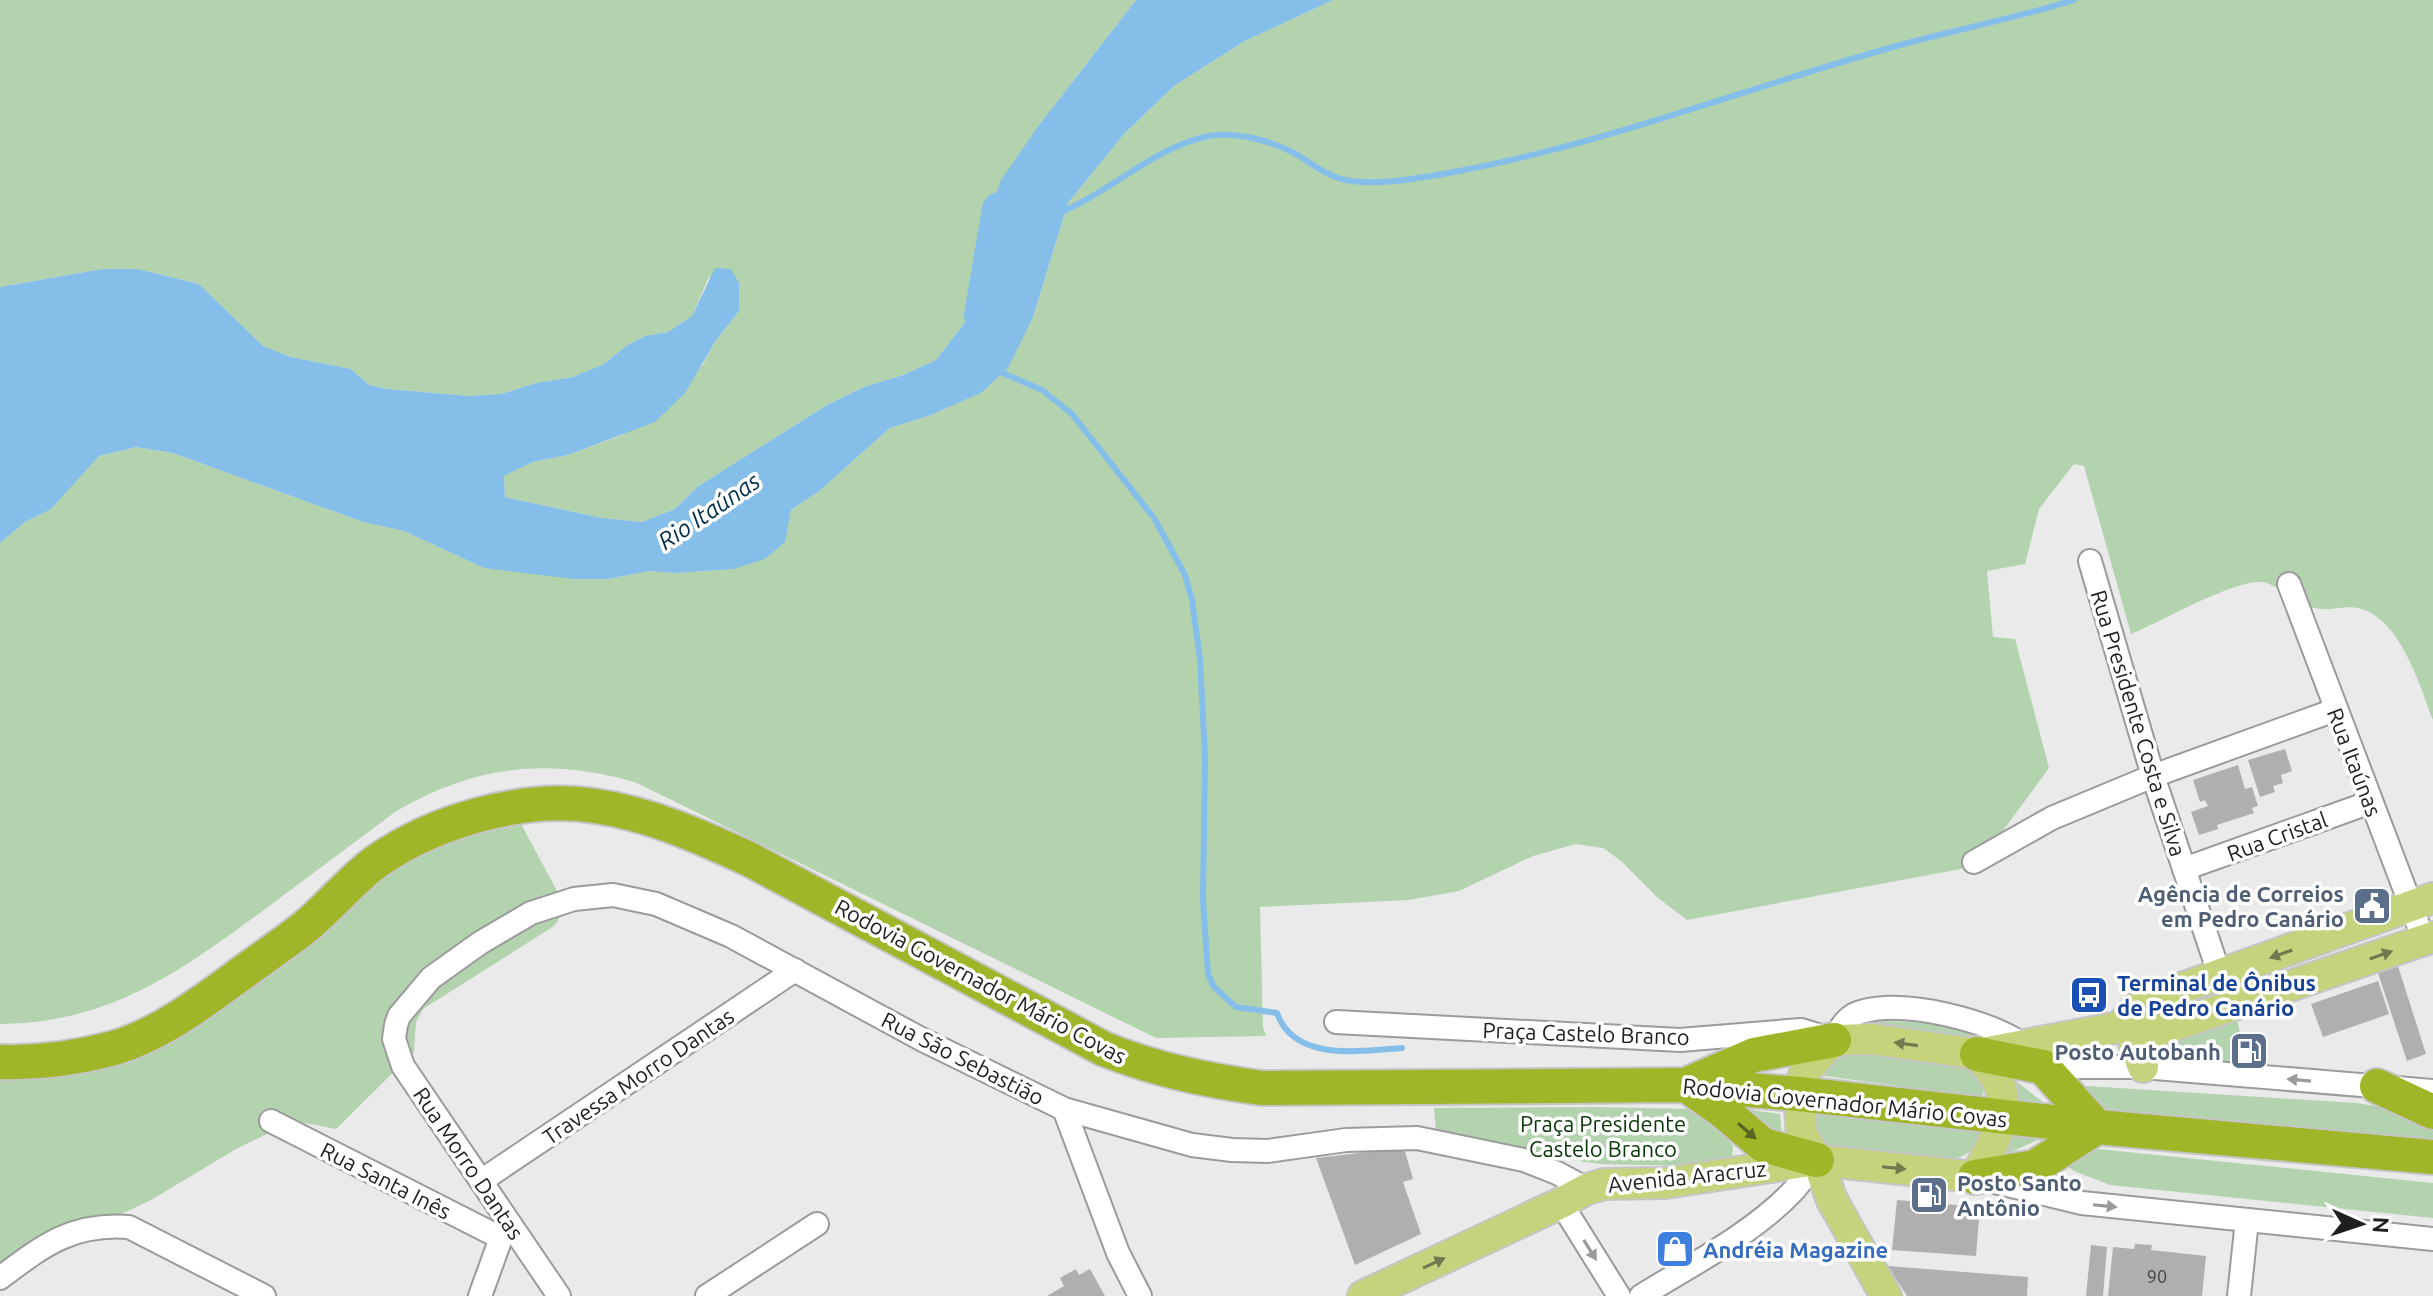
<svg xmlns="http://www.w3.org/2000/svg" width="2433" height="1296" font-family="Ubuntu,sans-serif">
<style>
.green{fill:#b3d3af}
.water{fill:#85bee9}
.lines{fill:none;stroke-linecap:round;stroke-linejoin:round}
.stream{stroke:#85bee9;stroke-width:6}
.river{stroke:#85bee9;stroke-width:34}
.building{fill:#afafb0}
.minor-casing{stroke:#9b9b9c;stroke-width:26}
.major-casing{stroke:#c5c5c5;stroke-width:34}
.highway-casing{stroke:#c5c5c5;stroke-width:38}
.minor{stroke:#fff;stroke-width:22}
.major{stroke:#c6d37d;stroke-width:30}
.highway{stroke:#a0b527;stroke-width:34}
.oneway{fill:#72794e}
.oneway2{fill:#9a9a9a}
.oneway3{fill:#596223}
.labels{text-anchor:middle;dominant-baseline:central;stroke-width:7;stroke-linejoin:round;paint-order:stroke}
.number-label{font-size:18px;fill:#434343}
.street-label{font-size:22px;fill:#1f1f1f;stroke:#fff}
.service-label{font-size:22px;font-weight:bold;fill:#4e5e75;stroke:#fff;text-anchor:end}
.transit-label{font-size:22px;font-weight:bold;fill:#164399;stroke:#fff;text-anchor:start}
.park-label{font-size:22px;fill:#073705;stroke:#fff}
.shop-label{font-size:22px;font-weight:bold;fill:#366cbe;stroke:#fff;text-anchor:start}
.water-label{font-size:24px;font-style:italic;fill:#002e4a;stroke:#fff}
</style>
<rect width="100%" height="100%" fill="#eaeaeb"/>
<!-- green -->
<g class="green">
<polygon points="0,0 1136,0 1039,125 986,219 993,263 969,317 936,360 903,375 864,387 827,405 697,487 675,509 642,522 602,518 505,497 504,476 533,462 568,455 622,435 702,366 715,342 739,311 709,277 692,316 668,332 645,336 626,346 604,364 573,377 536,383 501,394 469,396 388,389 369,385 351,369 291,357 263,346 199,284 138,269 102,269 0,287"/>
<path d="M1333 0H2433V720C2420 686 2400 617 2358 608 2344 605 2329 612 2315 608 2297 604 2284 590 2267 583 2242 574 2159 623 2131 634L2084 466 2074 464 2039 509 2025 564 1987 571 1993 637 2015 639 2049 768 1977 866 1687 920 1657 897 1621 861 1603 848 1576 844 1533 856 1459 891 1409 900 1260 907 1263 1027 1266 1036 1156 1038 637 783C550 757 474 765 395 812 353 844 310 875 268 907 182 970 112 1023 0 1024V543L25 522 51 508 99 456 136 447 173 453 363 522 404 531 484 568 608 579 649 571 675 573 734 569 791 510 818 492 890 428 931 415 981 393 1033 317 1068 203 1124 134 1174 86 1243 42Z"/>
<polygon points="519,820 566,908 554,926 423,1009 416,1022 414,1052 336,1129 294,1121 236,1149 151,1200 0,1271 0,1075 66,1070 451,831"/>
<polygon points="2237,1019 2247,1066 2156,1055 2156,1048 2161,1043"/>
<path d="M1891 1021C1918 1023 1956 1020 1976 1039L1861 1028 1865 1022Z"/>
<path d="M1843 1049 1969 1065C1977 1075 1988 1083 1982 1097L1817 1075Z"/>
<polygon points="2012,1078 2044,1103 2013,1099"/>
<polygon points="2087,1086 2356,1103 2382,1107 2433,1128 2433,1144 2271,1124 2098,1108 2078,1089"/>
<polygon points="1593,1107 1696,1109 1722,1127 1733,1146 1732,1161 1729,1167 1601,1164 1531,1154 1436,1132 1434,1108"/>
<polygon points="1743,1109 1780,1114 1782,1140"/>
<path d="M1810 1114 1979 1132C1975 1146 1970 1156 1955 1158L1822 1145Z"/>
<polygon points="2008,1136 2040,1139 2002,1156"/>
<polygon points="2088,1148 2433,1183 2433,1218 2110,1185 2074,1171 2069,1167 2069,1159"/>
</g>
<!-- water -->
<polygon class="water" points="1136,0 1333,0 1243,42 1174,86 1124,134 1068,203 1033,317 1008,368 981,393 931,415 890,428 818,492 791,510 785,542 765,559 734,569 675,573 649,571 608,579 574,579 484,568 404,531 363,522 173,453 136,447 99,456 51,509 25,522 0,543 0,287 102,269 138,269 199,284 263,346 291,357 351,369 369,385 388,389 469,396 501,394 536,383 573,377 604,364 626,346 645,336 668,332 692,316 715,268 731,269 739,283 739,311 715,342 685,393 655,422 568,455 533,462 504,476 505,497 602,518 642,522 675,509 697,487 827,405 864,387 903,375 936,360 969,317 993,263 986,219 1001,180 1039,125"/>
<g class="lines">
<!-- stream -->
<g class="stream">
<path d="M1059 213C1109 193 1156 146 1209 136 1237 131 1271 141 1296 154 1309 162 1323 173 1338 178 1371 189 1430 176 1464 170 1610 142 1750 87 1893 47 1953 30 2014 19 2074 0"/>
<path d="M998 371 1042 390 1072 414 1154 518 1185 575 1192 600 1200 659 1205 756 1203 900 1208 974 1214 987 1236 1007 1277 1013C1294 1062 1360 1051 1402 1048"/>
</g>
<!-- river -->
<polyline class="river" points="981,315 999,209"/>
</g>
<!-- building -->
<g class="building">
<polygon points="2285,749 2292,771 2281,775 2283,783 2273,786 2275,792 2260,797 2248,760"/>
<polygon points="2238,765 2245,789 2252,787 2258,806 2252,808 2254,813 2217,825 2218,829 2199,835 2191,812 2208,806 2205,800 2200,802 2193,780"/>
<polygon points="2397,963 2426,1054 2407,1061 2377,970"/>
<polygon points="2378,981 2389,1014 2323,1037 2311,1004"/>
<polygon points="1404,1148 1413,1179 1403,1182 1421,1234 1355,1265 1316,1158"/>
<polygon points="1897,1200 1980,1207 1976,1256 1892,1250"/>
<polygon points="2135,1244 2152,1245 2151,1250 2206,1256 2202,1296 2108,1296 2113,1247 2134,1249"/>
<polygon points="2091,1245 2107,1247 2103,1296 2086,1296"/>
<polygon points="1888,1266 2028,1277 2027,1296 1907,1296"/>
<polygon points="1076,1269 1079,1275 1090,1269 1105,1296 1047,1296 1064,1286 1060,1278"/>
</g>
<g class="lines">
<defs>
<g id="minor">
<polyline points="2090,561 2153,776 2220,976"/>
<polyline points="2289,584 2424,940"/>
<polyline points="1974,862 2052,818 2153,776 2335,710"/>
<polyline points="2184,869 2371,802"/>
<path d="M1336 1022 1680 1040 1801 1030 1834 1040C1841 1026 1848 1014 1864 1011 1907 1000 1986 1020 2022 1044 2030 1050 2036 1060 2043 1067H2143L2433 1091"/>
<polyline points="1064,1109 1118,1253 1140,1296"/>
<polyline points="271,1121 501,1238"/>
<polyline points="481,1181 795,970"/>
<polyline points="1991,1181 2082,1203 2433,1239"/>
<polyline points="1561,1203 1619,1296"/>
<path d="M0 1278C44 1245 72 1223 129 1227L264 1296"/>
<polyline points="480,1296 506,1224"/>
<polyline points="559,1296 403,1066 394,1039 396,1025 399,1016 431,978 480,943 531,913 574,899 613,895 656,904 731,936 923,1040 1064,1109 1192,1145 1232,1150 1268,1151 1346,1140 1417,1138 1524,1160 1557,1173 1587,1189"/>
<polyline points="707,1296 817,1224"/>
<path d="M1641 1296C1691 1265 1754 1233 1794 1190 1802 1181 1809 1170 1817 1160"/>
<polyline points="2239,1296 2247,1220"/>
</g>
<g id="major">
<polyline points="2120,1027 2136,1008 2154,998 2433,898"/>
<polyline points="2133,1030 2134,1043 2143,1067"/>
<path d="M1363 1296 1561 1203 1587 1189 1604 1184 1665 1183 1817 1160 1975 1177C1989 1152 2011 1116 2000 1086 1996 1075 1984 1063 1977 1054"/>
<polyline points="1886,1296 1832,1200 1817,1160 1802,1135 1799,1094 1805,1071 1834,1040 1872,1039 1977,1054 2120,1027 2155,1032 2433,937"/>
</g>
<g id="highway">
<polyline points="1977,1054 2043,1067 2097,1127"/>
<path d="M0 1062C38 1063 77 1058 114 1048 162 1034 205 1000 245 971 264 957 285 943 304 928 329 908 350 881 376 862 434 821 523 795 595 806 650 814 699 836 749 859L1104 1049C1156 1070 1206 1080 1261 1088L1686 1085 1799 1094 2097 1127 2433 1157"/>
<polyline points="1690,1083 1754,1055 1834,1040"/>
<polyline points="1686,1085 1724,1112 1763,1145 1817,1160"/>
<polyline points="2377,1086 2433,1112"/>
<polyline points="1975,1177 2035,1167 2097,1127"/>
</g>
</defs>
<!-- minor casing -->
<use href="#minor" class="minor-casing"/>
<!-- major casing -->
<use href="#major" class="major-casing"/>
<!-- highway casing -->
<use href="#highway" class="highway-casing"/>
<!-- minor -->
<use href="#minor" class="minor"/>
<!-- major -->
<use href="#major" class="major"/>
<!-- highway -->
<use href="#highway" class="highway"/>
</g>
<!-- one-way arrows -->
<defs><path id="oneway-solid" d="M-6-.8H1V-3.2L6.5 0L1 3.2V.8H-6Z" transform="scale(2)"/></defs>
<g class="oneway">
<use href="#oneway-solid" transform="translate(2281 954) rotate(160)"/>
<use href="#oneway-solid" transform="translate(2381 955) rotate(-19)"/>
<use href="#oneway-solid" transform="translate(1906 1044) rotate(-172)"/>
<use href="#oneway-solid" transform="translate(1894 1168) rotate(6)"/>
<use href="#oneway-solid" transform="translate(1434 1263) rotate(-25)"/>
</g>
<g class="oneway2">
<use href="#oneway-solid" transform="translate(2299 1080) rotate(-175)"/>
<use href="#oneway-solid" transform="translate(2105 1206) rotate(6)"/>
<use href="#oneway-solid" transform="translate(1590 1250) rotate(58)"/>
</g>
<use class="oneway3" href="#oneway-solid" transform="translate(1747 1131) rotate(41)"/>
<!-- icons -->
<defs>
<symbol id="civic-square" viewBox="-11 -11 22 22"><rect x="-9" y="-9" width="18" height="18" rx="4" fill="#5c6f8a" stroke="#fff"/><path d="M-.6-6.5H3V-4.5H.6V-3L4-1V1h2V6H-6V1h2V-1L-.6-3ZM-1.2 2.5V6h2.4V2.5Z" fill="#fff"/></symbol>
<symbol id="bus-square" viewBox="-11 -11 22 22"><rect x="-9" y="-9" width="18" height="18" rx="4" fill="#1a4fb4" stroke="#fff"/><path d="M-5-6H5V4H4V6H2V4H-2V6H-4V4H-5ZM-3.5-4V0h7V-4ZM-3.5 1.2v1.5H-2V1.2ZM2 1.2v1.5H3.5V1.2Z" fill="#fff"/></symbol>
<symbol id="fuel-square" viewBox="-11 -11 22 22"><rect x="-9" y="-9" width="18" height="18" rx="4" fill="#5c6f8a" stroke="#fff"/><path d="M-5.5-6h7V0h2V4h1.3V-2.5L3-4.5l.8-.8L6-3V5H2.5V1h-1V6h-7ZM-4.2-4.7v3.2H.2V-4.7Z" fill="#fff"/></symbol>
<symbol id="shop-square" viewBox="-11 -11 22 22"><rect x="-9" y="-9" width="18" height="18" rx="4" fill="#3f7fe0" stroke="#fff"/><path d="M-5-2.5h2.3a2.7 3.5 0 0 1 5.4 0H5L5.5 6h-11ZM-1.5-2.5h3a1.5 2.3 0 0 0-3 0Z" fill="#fff"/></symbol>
</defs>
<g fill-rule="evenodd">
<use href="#civic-square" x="2350" y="884" width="44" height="44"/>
<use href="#bus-square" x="2067" y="973" width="44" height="44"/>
<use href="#fuel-square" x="2227" y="1029" width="44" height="44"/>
<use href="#fuel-square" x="1907" y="1173" width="44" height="44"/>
<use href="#shop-square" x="1653" y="1227" width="44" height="44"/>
</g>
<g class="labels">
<!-- number labels -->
<g class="number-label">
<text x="2157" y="1276">90</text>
</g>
<!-- street labels -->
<g class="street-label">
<text transform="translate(2139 723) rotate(73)">Rua Presidente Costa e Silva</text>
<text transform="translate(2355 762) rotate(69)">Rua Itaúnas</text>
<text transform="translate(2277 836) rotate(-20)">Rua Cristal</text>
<text transform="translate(981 981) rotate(28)">Rodovia Governador Mário Covas</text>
<text transform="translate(1586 1033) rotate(2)">Praça Castelo Branco</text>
<text transform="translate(963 1058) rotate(27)">Rua São Sebastião</text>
<text transform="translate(638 1076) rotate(-34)">Travessa Morro Dantas</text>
<text transform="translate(1845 1102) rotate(6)">Rodovia Governador Mário Covas</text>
<text transform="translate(469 1163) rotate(56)">Rua Morro Dantas</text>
<text transform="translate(1687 1176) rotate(-6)">Avenida Aracruz</text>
<text transform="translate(386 1180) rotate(27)">Rua Santa Inês</text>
</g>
<!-- service labels -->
<g class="service-label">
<text x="2344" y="893">Agência de Correios<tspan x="2344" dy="25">em Pedro Canário</tspan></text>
<text x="2221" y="1051">Posto Autobanh</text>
<text x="1957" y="1182" text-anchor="start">Posto Santo<tspan x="1957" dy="25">Antônio</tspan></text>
</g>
<!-- transit labels -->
<g class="transit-label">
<text x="2117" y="982">Terminal de Ônibus<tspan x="2117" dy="25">de Pedro Canário</tspan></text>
</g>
<!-- park labels -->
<g class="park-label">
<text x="1603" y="1123">Praça Presidente<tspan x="1603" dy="25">Castelo Branco</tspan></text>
</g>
<!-- shop labels -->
<g class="shop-label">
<text x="1703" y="1249">Andréia Magazine</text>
</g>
<!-- water labels -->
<g class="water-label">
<text transform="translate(709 511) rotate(-34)">Rio Itaúnas</text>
</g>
</g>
<!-- north arrow -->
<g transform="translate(2361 1224) rotate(93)" stroke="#ffffff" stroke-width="6" paint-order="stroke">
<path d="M0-6L14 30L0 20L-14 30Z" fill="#1f1f1f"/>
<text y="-12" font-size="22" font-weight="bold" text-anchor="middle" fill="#1f1f1f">N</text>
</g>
</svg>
